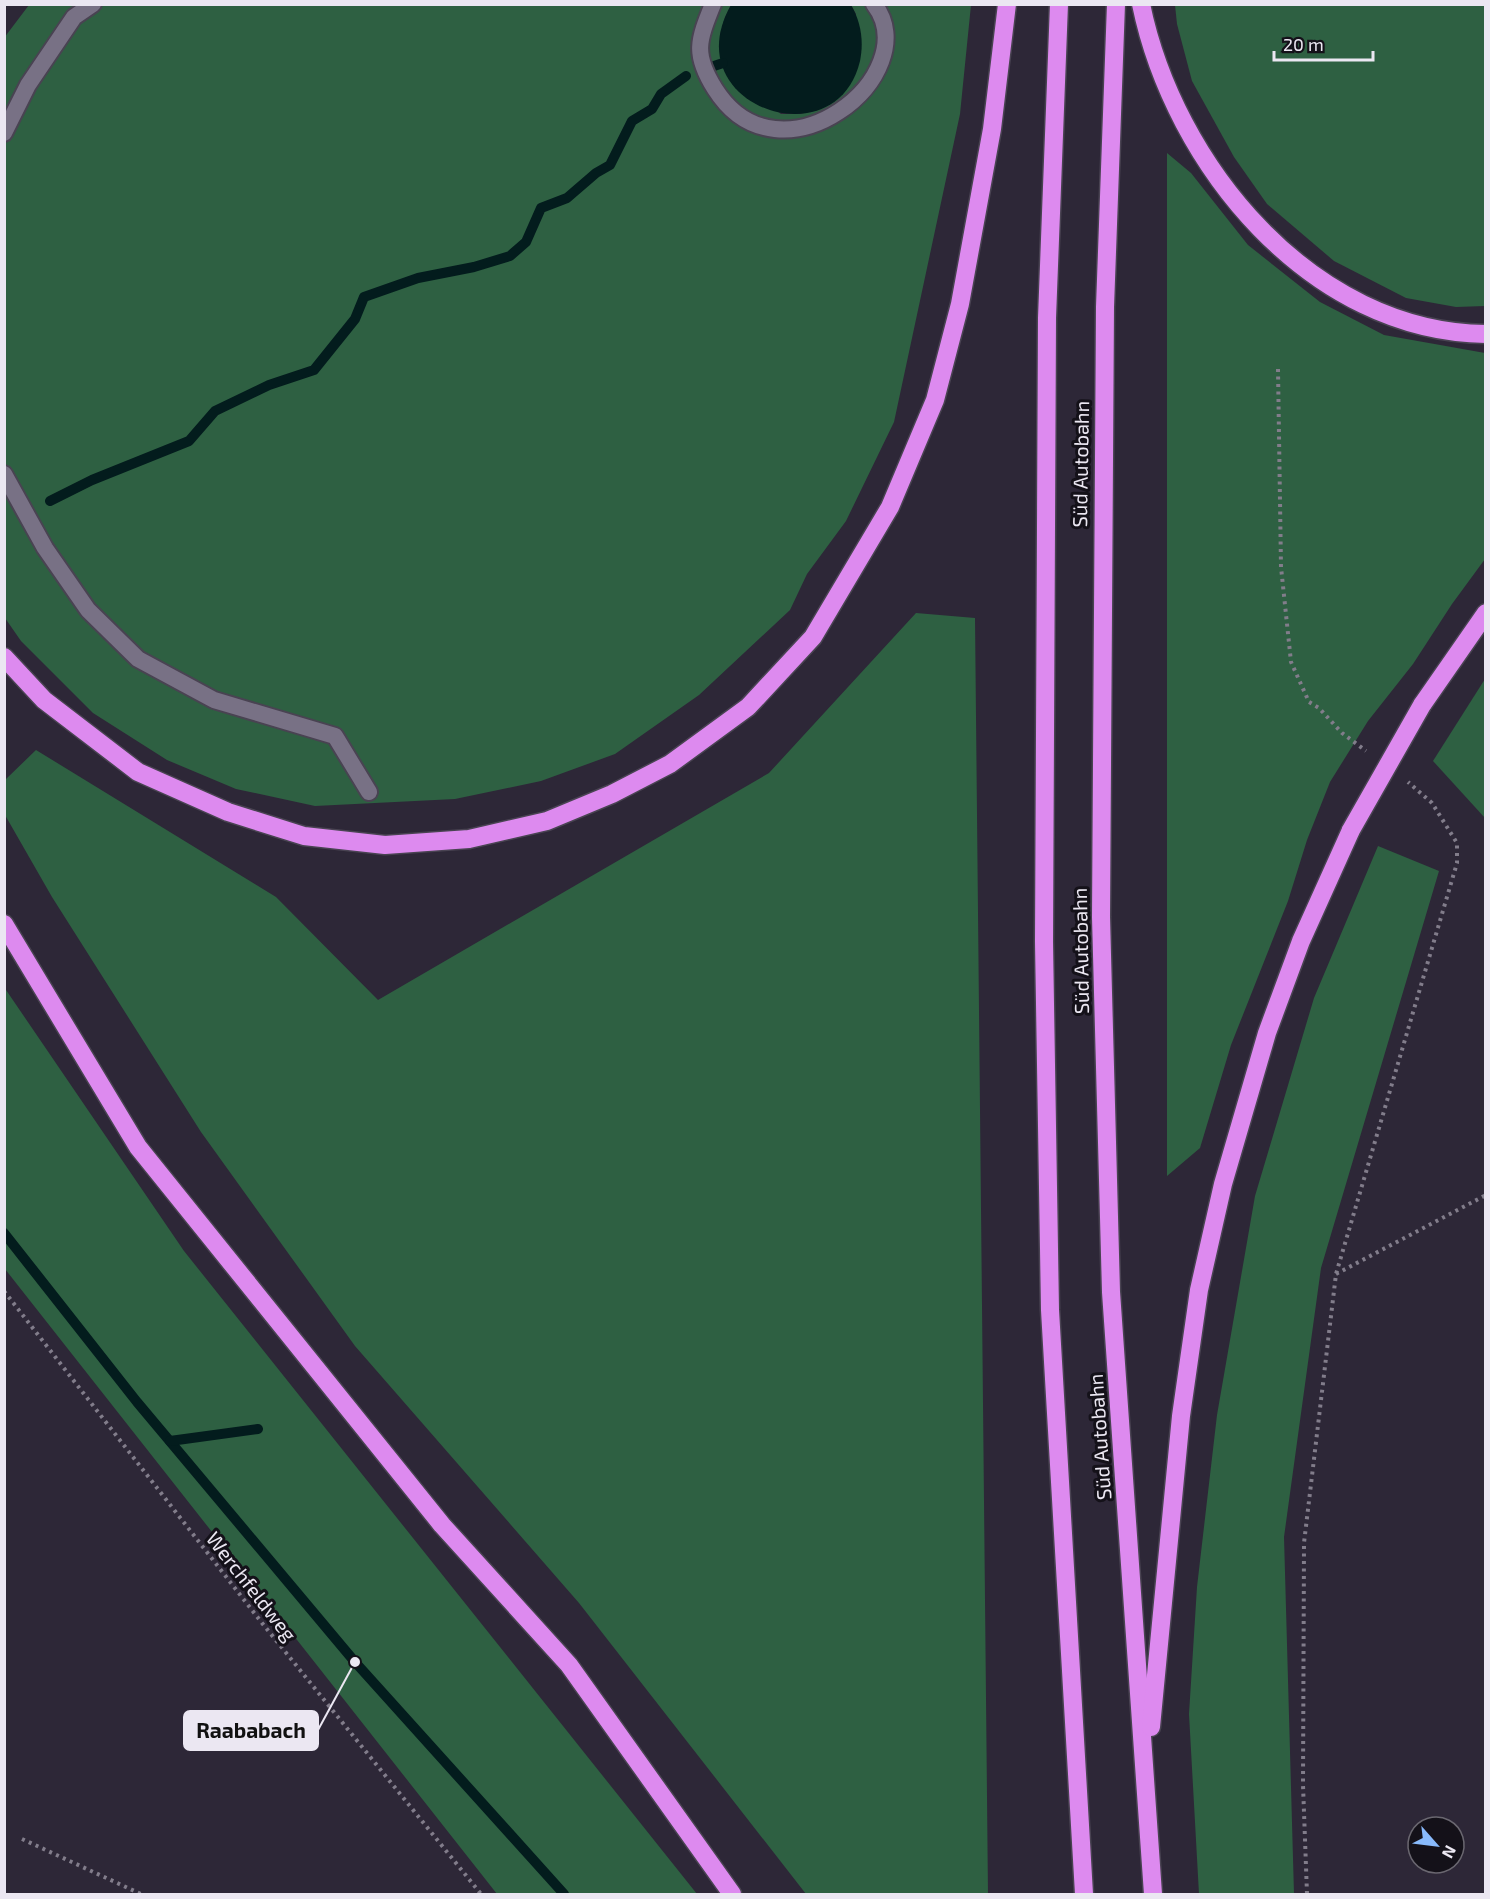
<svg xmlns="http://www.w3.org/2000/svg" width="1490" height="1899" font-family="'Exo 2',sans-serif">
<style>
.green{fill:#2e6042}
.water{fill:#031c1d}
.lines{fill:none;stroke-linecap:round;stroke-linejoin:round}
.stream{stroke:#031c1d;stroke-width:10}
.service-casing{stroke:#494352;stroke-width:20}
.motorway-casing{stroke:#494352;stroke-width:21}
.path{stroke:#827d8b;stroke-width:4;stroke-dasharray:3 4.5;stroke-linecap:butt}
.service{stroke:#787185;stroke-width:16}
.motorway{stroke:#dd8aef;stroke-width:18}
.motorway-bridge-casing{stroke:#494352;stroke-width:21;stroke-linecap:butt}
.motorway-bridge{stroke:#dd8aef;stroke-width:18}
.labels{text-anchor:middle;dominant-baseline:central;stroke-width:6;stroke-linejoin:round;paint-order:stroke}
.street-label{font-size:20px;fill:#ebe7f2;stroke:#141119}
.leader{fill:none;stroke:#ebe7f2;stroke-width:2}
.callout-dot{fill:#ebe7f2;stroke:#141119;stroke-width:2}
.callout{fill:#ebe7f2;stroke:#ebe7f2;stroke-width:2}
.callout-label{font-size:21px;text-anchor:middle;font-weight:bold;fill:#111}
</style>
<rect width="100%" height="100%" fill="#2d2737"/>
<!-- green -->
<g class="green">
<polygon points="29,5 731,5 725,17 720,35 720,53 725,70 781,114 800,114 818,110 856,14 851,5 971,5 960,114 894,422 846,521 807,574 790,610 699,695 615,754 541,781 455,799 315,806 236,789 167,760 93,713 21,641 5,618 4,38"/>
<polygon points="1175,5 1485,5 1485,306 1456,307 1406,298 1334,261 1267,204 1234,157 1192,81 1177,24"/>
<polygon points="1167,153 1191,173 1248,245 1320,302 1384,335 1485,353 1485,559 1452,604 1413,664 1368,721 1330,782 1307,840 1288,901 1231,1045 1200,1148 1167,1176"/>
<polygon points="916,613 975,618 988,1894 806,1894 579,1603 355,1346 201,1132 52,897 5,815 5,780 36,750 276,897 378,1000 769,773"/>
<polygon points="1485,679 1485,818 1433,761"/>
<polygon points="1378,846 1439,871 1321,1268 1284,1537 1294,1894 1199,1894 1189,1714 1197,1587 1217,1415 1255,1196 1314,998"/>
<polygon points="4,987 184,1251 697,1894 497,1894 5,1269"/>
</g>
<!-- water -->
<path class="water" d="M731 5H851C861 22 864 41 860 61 836 162 674 105 731 5Z"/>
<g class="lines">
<!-- stream -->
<g class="stream">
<polyline points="714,66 723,63"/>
<polyline points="50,501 92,480 189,441 215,411 269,385 314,370 355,319 364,297 418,278 474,267 510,256 526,242 541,208 567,198 596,173 610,165 632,121 652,109 661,94 686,76"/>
<polyline points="4,1233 137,1402 355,1662 564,1894"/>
<polyline points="170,1441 258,1429"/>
</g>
<defs>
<g id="service">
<path d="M713 4C698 41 693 54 715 89 780 192 928 74 874 4"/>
<polyline points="4,133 28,85 74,17 93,4"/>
<polyline points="4,474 45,548 88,610 138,659 214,700 335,736 369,792"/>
</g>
<g id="motorway">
<polyline points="1059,4 1047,318 1044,942 1050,1310 1084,1894"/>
<polyline points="1116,4 1105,307 1101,917 1111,1292 1153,1894"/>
<path d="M1141 4C1174 165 1311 332 1486 334"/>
<polyline points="4,657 44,700 138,772 228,812 304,836 385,845 469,839 547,821 612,794 670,764 748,707 813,637 890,507 935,400 960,304 992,129 1007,4"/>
<polyline points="1422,705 1486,613"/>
<polyline points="4,924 138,1147 442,1525 569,1665 732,1894"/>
<polyline points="1151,1727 1181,1416 1199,1290 1223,1184 1267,1033 1301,941 1351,830"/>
</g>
</defs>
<!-- service casing -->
<use href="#service" class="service-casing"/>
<!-- motorway casing -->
<use href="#motorway" class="motorway-casing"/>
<!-- path -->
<g class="path">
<polyline points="1278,369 1281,567 1291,662 1309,702 1319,708 1342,733 1366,751"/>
<polyline points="1336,1274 1486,1195"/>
<polyline points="4,1291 262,1623 481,1894"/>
<polyline points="22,1839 141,1894"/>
<polyline points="1307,1894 1303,1785 1304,1543 1336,1274 1457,863 1457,843 1432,803 1408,782"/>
</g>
<!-- service -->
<use href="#service" class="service"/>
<!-- motorway -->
<use href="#motorway" class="motorway"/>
<defs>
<polyline id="motorway-bridge" points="1351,830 1422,705"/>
</defs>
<!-- motorway-bridge casing -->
<use href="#motorway-bridge" class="motorway-bridge-casing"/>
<!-- motorway-bridge -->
<use href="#motorway-bridge" class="motorway-bridge"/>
</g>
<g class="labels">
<!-- street labels -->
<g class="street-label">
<text transform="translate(1080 464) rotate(-89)">Süd Autobahn</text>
<text transform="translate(1080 951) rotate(-91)">Süd Autobahn</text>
<text transform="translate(1099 1437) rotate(-94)">Süd Autobahn</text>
<text transform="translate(252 1586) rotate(52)">Werchfeldweg</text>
</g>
</g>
<!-- callouts -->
<path class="leader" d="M355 1662L318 1730"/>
<circle class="callout-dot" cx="355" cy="1662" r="6"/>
<rect class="callout" x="184" y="1711" width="134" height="39" rx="6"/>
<g class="callout-label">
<text x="251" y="1738">Raababach</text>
</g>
<!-- border -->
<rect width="1490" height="1899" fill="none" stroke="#ebe7f2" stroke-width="12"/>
<!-- north arrow -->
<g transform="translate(1436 1845) rotate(118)"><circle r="28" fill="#141119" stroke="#6a6770" stroke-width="1.5"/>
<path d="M0-4.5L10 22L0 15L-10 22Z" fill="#89bafc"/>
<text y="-9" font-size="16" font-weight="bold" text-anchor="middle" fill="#ebe7f2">N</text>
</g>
<!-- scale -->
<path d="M1274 51v9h99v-9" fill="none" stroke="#ebe7f2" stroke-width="3"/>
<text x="1283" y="51" font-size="18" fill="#ebe7f2" stroke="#141119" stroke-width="4.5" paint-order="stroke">20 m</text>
</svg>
